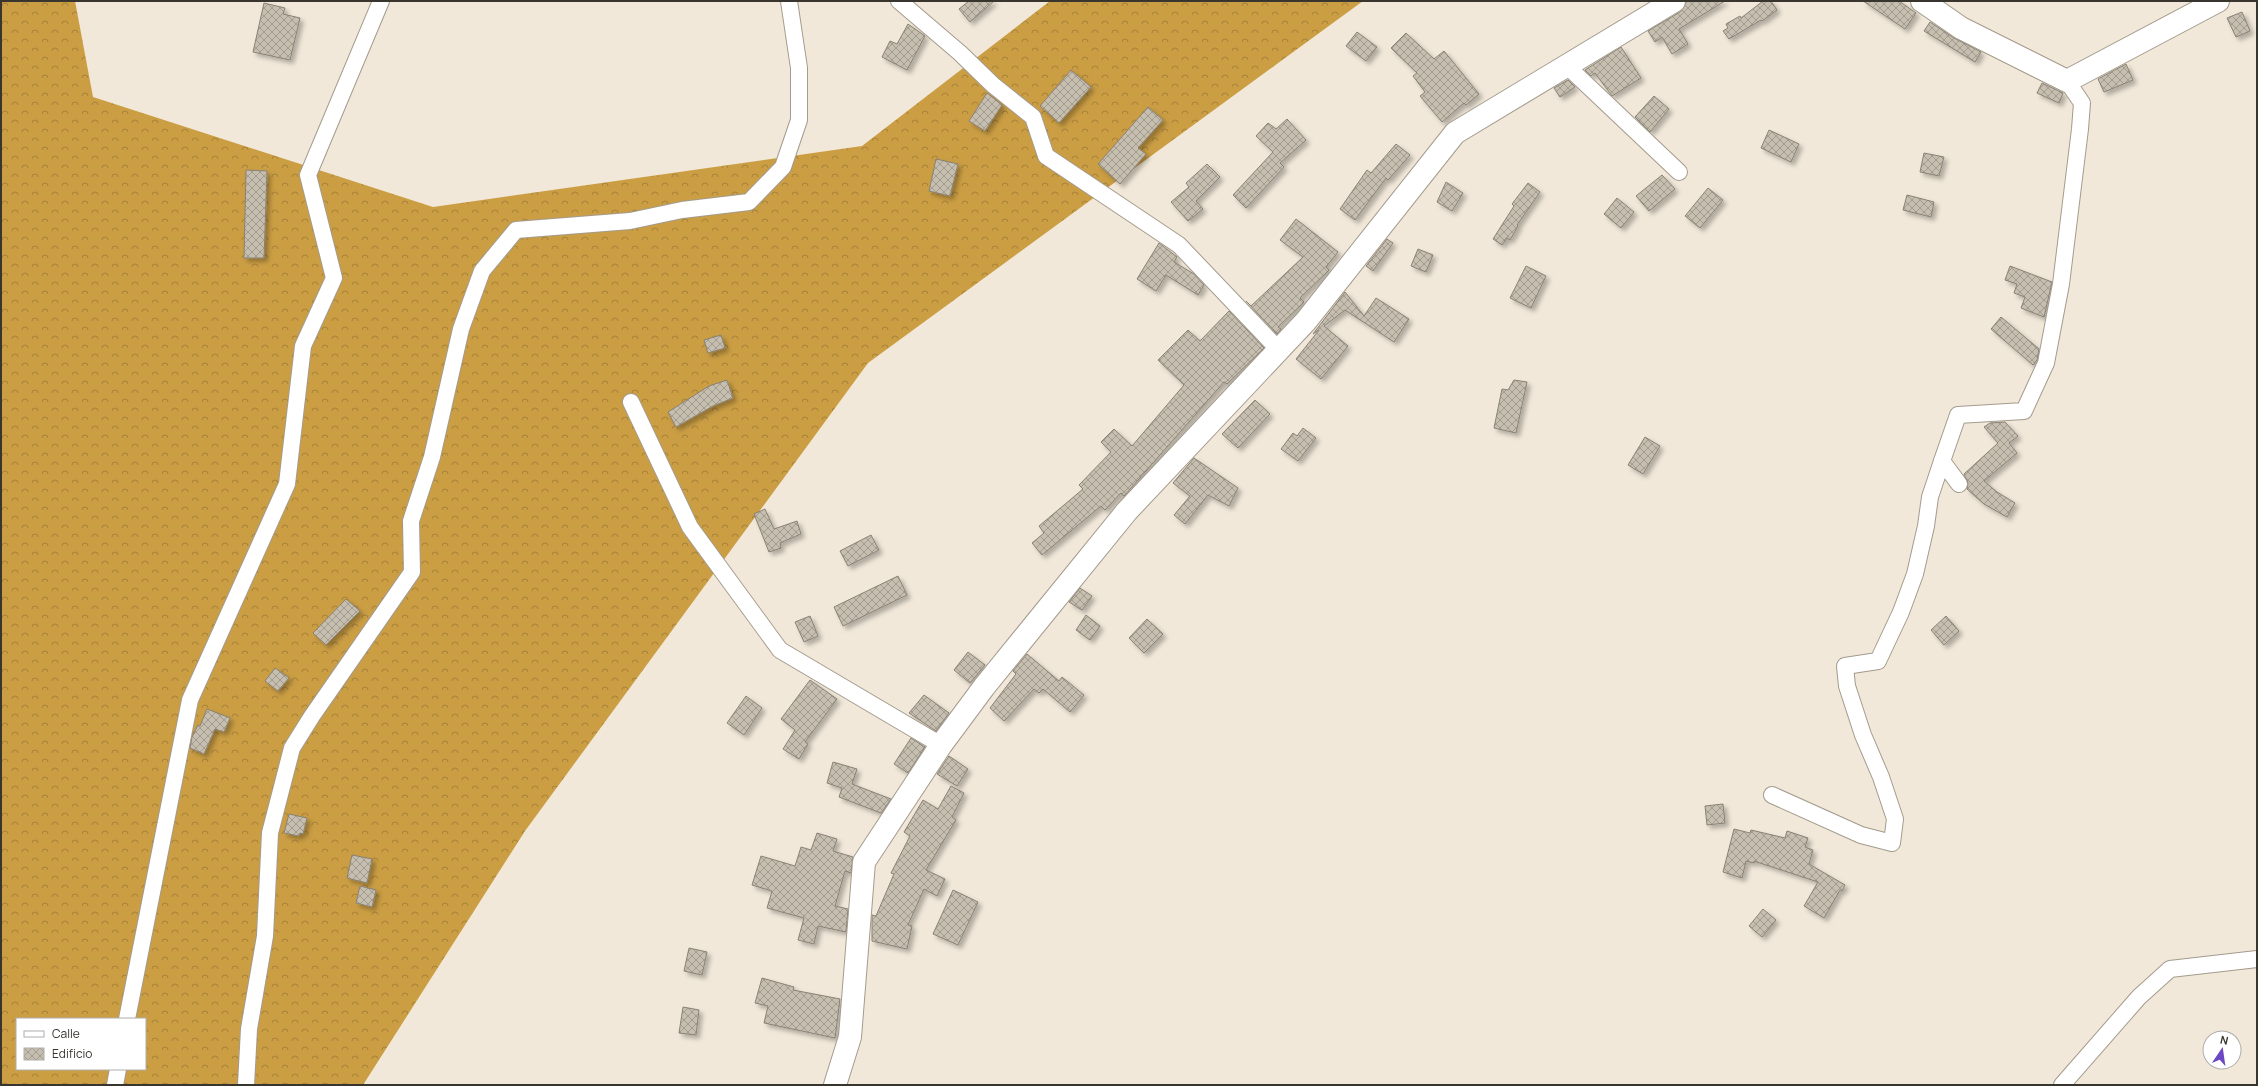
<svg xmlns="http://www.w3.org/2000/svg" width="2258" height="1086" font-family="Manrope,sans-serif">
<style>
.forest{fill:url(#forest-crowns);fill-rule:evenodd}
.building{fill:url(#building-cross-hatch);stroke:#898174;filter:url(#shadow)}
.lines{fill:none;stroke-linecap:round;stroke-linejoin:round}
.street-casing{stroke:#a39b8d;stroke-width:18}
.secondary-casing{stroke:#a39b8d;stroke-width:24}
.street{stroke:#fff;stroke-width:16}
.secondary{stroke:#fff;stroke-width:22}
</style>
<defs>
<pattern id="forest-crowns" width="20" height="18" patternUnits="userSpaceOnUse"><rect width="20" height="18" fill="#cb9e44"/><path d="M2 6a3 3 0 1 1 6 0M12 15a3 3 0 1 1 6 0" fill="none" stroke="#a68239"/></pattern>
<pattern id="building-cross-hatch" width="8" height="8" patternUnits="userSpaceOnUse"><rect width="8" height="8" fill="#c6beaf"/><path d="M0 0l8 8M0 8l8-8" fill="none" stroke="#a29b8f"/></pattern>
<filter id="shadow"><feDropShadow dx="3.5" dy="3.5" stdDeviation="2" flood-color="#0004"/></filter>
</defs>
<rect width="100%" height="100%" fill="#f1e8d9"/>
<!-- forest -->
<path class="forest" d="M1 1H75L93 97 433 207 862 146 1050 1H1363L868 363 525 831 363 1085H1ZM17 1019H145V1069H17Z"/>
<!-- building -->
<g class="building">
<polygon points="969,1 994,1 970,22 959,9"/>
<polygon points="1687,1 1725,1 1679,29 1688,44 1672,54 1662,37 1655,42 1648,31 1680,12"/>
<polygon points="1763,1 1771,1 1777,10 1762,21 1761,20 1729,39 1723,31 1728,28 1726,24 1740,16 1741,18"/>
<polygon points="1863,1 1899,1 1916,13 1905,29"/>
<polygon points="264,3 285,8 283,14 300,18 290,60 253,52"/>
<polygon points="2242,12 2250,31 2236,37 2227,18"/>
<polygon points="1930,22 1954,38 1981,52 1975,62 1924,31"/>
<polygon points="908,24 925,36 907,70 882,57 890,41 897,44"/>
<polygon points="1357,32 1377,47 1366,61 1346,46"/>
<polygon points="1406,33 1434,59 1444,51 1479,94 1466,105 1464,103 1442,122 1420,96 1425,92 1413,76 1417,73 1391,48"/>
<polygon points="1621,47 1641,78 1612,96 1595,73 1591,76 1585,70"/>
<polygon points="2126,64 2133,80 2104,92 2098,79"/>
<polygon points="1071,70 1091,87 1059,123 1040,106"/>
<polygon points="1568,80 1575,87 1560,97 1554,88"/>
<polygon points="2042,83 2063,93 2059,103 2037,93"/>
<polygon points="987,93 1002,105 985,131 969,121"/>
<polygon points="1654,96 1669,109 1650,132 1635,117"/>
<polygon points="1148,107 1163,120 1138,148 1146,154 1120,184 1098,164"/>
<polygon points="1287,119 1306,140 1280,163 1284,167 1246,208 1233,195 1273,152 1256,136 1268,123 1276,129"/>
<polygon points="1769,130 1799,144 1791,162 1761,148"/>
<polygon points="1396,144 1410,155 1388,180 1386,178 1355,220 1340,209 1367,170 1371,173"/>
<polygon points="1924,153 1944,157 1939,176 1920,172"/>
<polygon points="936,159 958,164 950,196 929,191"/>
<polygon points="1207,164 1220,177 1196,201 1203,209 1188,221 1171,202 1189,187 1186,183"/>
<polygon points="246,170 267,171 264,258 244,258"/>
<polygon points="1662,175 1675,189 1649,211 1636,196"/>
<polygon points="1446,182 1463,193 1452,211 1437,202"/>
<polygon points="1528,183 1540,192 1517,225 1518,226 1510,240 1507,238 1502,245 1493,239 1514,206 1512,204"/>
<polygon points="1708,188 1723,200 1700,228 1685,216"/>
<polygon points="1907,195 1934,202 1931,217 1903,210"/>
<polygon points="1617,198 1634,212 1621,228 1604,214"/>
<polygon points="1296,219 1338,252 1326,267 1329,270 1300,298 1304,302 1278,327 1281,329 1277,334 1246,301 1251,306 1303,257 1280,240"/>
<polygon points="1387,239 1393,243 1373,271 1366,266"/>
<polygon points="1159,243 1177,257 1174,262 1194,274 1204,285 1198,295 1166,275 1156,291 1137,279"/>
<polygon points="1418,249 1433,255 1426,272 1411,266"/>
<polygon points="1526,266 1546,276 1531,308 1510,298"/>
<polygon points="2010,266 2052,282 2044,317 2021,308 2025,297 2014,293 2017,284 2005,280"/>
<polygon points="1345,292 1364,316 1376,298 1409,319 1394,342 1345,310 1324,326 1348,346 1321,379 1296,359 1319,330 1313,334"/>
<polygon points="1229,311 1264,348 1227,384 1224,382 1124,496 1121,493 1105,510 1101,506 1042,555 1032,543 1044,533 1039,526 1083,489 1079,485 1111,452 1101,442 1114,429 1132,446 1184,385 1158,360 1188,330 1200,341"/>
<polygon points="2001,317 2039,349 2037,360 2033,365 1991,329"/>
<polygon points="721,335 725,348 708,353 704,340"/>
<polygon points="727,380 733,398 713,406 676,427 668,412 709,386"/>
<polygon points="1514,380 1527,382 1516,433 1494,428 1502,389 1508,390"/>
<polygon points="1255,400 1270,414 1238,448 1222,434"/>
<polygon points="2005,422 2018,436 2009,443 2017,453 1984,481 1997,492 2015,503 2007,517 1984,504 1967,489 1968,483 1964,474 1998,443 1984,427 1990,423"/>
<polygon points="1303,428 1316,438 1298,461 1281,449 1293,433 1297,436"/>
<polygon points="1645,437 1660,446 1643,474 1628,465"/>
<polygon points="1194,458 1238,488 1229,506 1208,495 1185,524 1174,515 1190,496 1173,483"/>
<polygon points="765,509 774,529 797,521 801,534 780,543 781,548 769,552 754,514"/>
<polygon points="871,535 879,550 848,566 840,551"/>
<polygon points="898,576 907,595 843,626 834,607"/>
<polygon points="1080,588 1092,596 1082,610 1069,602"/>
<polygon points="346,599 360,611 326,645 313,633"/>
<polygon points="1086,615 1100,626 1090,640 1076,630"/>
<polygon points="810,616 818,636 804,642 795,622"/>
<polygon points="1946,616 1959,631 1944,645 1931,630"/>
<polygon points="1147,619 1163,634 1144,653 1129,638"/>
<polygon points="968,652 985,665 970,683 954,670"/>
<polygon points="1027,654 1059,681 1062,677 1084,695 1070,712 1043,689 1039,693 1034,689 1004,721 990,708 1016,674 1013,671"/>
<polygon points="275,668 289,678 278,691 265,681"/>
<polygon points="810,680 837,699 805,742 808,744 799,759 783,749 795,730 781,719"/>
<polygon points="924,695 949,713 936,731 909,713"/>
<polygon points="746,696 762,708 744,735 727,723"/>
<polygon points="207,709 230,718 224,732 215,729 204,754 190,748 192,737 198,725 200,726"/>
<polygon points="911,738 925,747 908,773 894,764"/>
<polygon points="949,756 968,769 957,786 937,774"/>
<polygon points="833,762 857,769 852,784 891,799 881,813 839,797 842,788 827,783"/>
<polygon points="951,786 964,793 952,817 956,820 926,870 945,879 937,896 924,889 908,925 912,926 907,949 872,941 872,915 876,916 894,874 891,873 910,836 904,832 923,800 938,809"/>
<polygon points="1723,804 1725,823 1707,825 1705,806"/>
<polygon points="289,814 307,818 303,834 300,833 299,836 284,833"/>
<polygon points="1734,829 1750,833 1751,830 1785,838 1787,831 1808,838 1805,847 1813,850 1809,864 1845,885 1842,891 1840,890 1824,918 1804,906 1818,882 1754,861 1754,863 1746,861 1742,878 1723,872"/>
<polygon points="817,833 837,839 833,851 853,857 851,873 845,871 835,906 848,909 846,932 818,926 814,944 798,940 804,918 767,908 772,891 752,885 761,856 795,866 801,847 811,850"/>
<polygon points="352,855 372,859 367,883 347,878"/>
<polygon points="360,886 376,890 372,907 356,903"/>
<polygon points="953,890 978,902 958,945 933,934"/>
<polygon points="1763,909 1776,920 1762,937 1749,926"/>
<polygon points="689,948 707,952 702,975 684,971"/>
<polygon points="762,978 794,987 793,990 840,999 835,1038 764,1023 768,1006 755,1003"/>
<polygon points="683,1007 699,1010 696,1035 679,1033"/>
</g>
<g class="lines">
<defs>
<g id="street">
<polyline points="899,1 960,53 993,85 1033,117 1046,156 1179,245 1279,350"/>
<polyline points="1567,66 1679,172"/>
<polyline points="631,402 690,527 780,650 941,745"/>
<polyline points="1959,484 1942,461 1958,415 2024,411 2046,363 2061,284 2080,129 2082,103 2067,81"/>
<polyline points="1772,795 1861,835 1892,843 1895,819 1881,777 1863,735 1847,686 1845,666 1878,661 1901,612 1915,574 1926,526 1930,497 1942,461"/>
<polyline points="127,1019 190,700 287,484 303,346 334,278 308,175 381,1"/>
<polyline points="115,1085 118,1069"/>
<polyline points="246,1085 249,1029 265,936 270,833 292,748 312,716 412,572 411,521 432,457 461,329 482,271 516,230 630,221 682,210 749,202 783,167 799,120 799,68 789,1"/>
<polyline points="2062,1085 2139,997 2170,969 2257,959"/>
</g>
<g id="secondary">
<polyline points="1922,1 1961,28 2067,81 2218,1"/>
<polyline points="835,1085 850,1037 864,862 941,745 984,687 1127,511 1306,321 1455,133 1674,1"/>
</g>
</defs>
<!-- street casing -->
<use href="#street" class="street-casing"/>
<!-- secondary casing -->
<use href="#secondary" class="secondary-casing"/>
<!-- street -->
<use href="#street" class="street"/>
<!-- secondary -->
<use href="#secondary" class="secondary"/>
</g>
<!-- border -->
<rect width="2258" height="1086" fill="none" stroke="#38352f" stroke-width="4"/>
<!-- legend -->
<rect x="16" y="1018" width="130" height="52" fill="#ffffff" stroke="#afaeac"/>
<rect x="24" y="1031" width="20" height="6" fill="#ffffff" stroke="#afaeac"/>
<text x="52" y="1038" font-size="12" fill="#38352f">Calle</text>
<rect x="24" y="1048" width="20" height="12" fill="url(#building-cross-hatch)" stroke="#afaeac"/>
<text x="52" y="1058" font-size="12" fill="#38352f">Edificio</text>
<!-- north arrow -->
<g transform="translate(2222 1050) rotate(13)"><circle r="19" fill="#ffffff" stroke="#afaeac"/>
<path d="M0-3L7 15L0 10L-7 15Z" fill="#6c49c2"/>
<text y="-6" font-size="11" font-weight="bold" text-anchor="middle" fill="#38352f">N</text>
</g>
</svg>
